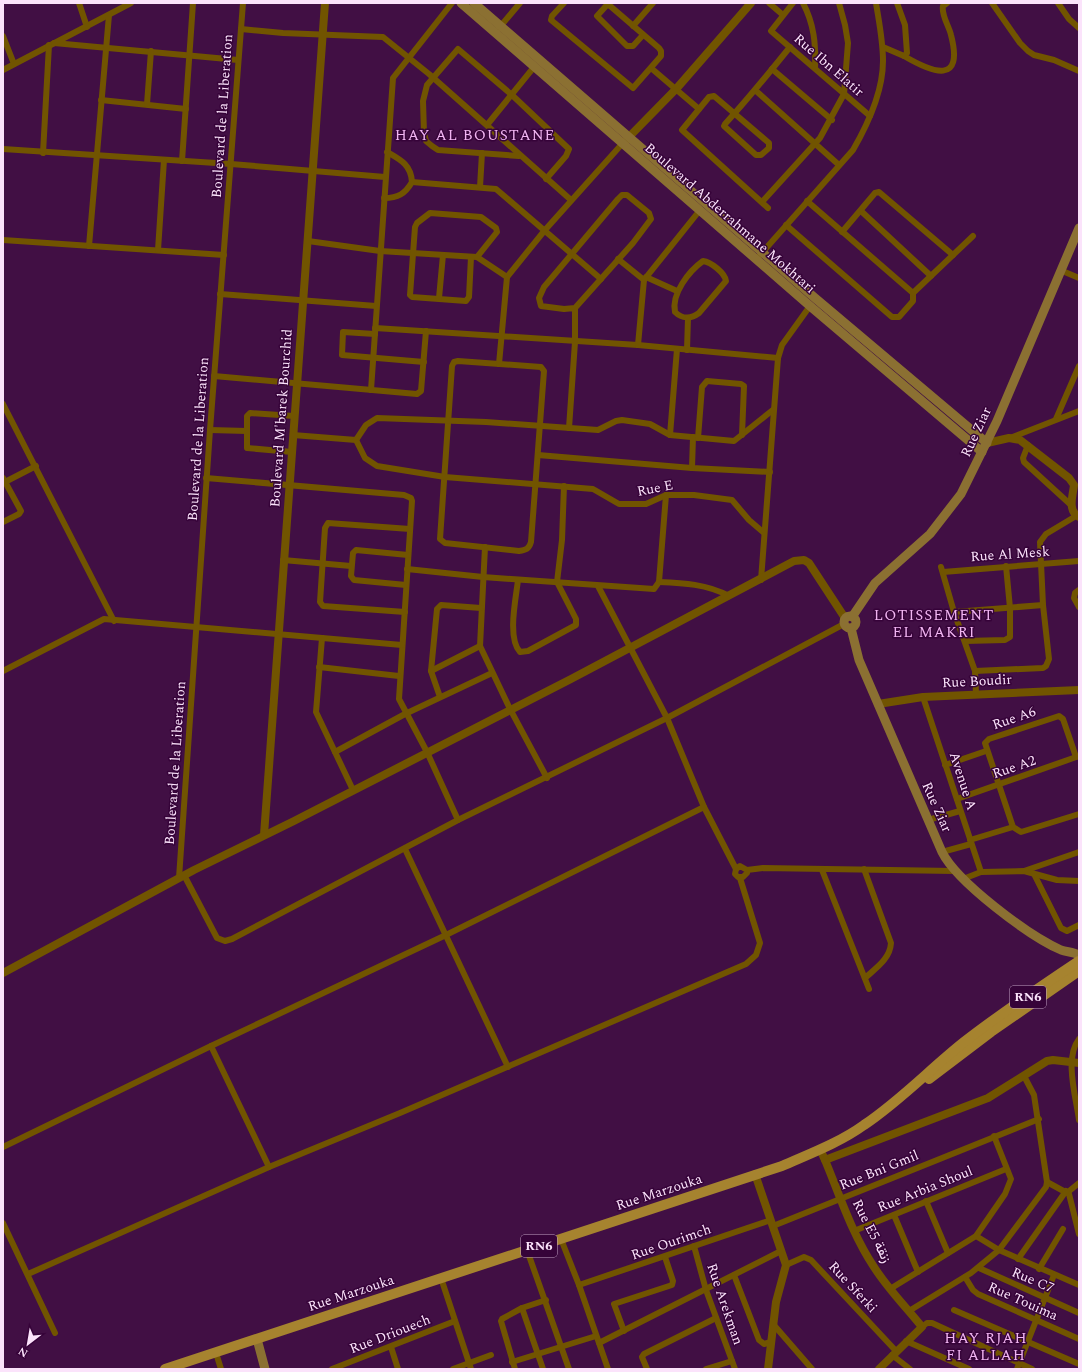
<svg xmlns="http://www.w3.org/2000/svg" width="1082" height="1372" font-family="Spectral,Vazirmatn,serif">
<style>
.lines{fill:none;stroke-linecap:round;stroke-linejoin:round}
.minor{stroke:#715400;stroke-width:6}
.tertiary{stroke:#715400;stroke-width:8}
.secondary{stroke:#8b7032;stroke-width:9}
.primary{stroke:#a6832f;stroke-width:10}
.labels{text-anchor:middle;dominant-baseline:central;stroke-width:3;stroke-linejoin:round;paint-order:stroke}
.shield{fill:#360339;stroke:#c0a0c1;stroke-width:1}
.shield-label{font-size:13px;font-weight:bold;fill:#fbe3fb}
.street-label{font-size:14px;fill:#fbe3fb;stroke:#360339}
.neighbourhood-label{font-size:15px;letter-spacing:1px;fill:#f1b5f2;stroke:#360339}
</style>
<rect width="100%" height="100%" fill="#410f44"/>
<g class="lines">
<!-- minor -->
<g class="minor">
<polyline points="79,3 87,27"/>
<polyline points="564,3 552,16 551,20 633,88 661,56 661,51 659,48 609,5 606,6 597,16 627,46 633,46 643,35"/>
<polyline points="769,3 783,15"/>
<polyline points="793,3 771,31 870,116"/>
<path d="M803 3C814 24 816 44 815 68"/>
<polyline points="992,3 1020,43 1028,51 1034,55 1054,60 1079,71"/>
<polyline points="1058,3 1069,19 1079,28"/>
<polyline points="633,26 653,3"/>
<polyline points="499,28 520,3"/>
<polyline points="241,29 283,33 383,37 429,74 571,200"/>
<polyline points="3,36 14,64"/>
<polyline points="54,43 238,60"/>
<polyline points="883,47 904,56 907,53 905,25 897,3"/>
<path d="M904 56C933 73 964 85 951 35 949 26 941 15 943 6L947 3"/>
<polyline points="651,68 699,109"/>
<polyline points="772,69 832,120"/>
<polyline points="3,70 131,3"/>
<polyline points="755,90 839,165"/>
<polyline points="101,100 186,109"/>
<polyline points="147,104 151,51"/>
<polyline points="487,125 534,67"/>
<polyline points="3,149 231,164 385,177"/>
<polyline points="43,153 49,45"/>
<polyline points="519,156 438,150 432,146 426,141 424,133 423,101 427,85 458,49 512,95 569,149 566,156 546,179"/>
<polyline points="182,161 193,3"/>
<polyline points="412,182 496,189 601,279"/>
<polyline points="480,187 482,153"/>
<path d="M384 198C398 198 405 194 412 182 411 165 401 160 387 152"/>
<polyline points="762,202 820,138 844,94 848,43 845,25 839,3"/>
<path d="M768 208 682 130 709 97 714 96 769 143V148L761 155H756L724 126 725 124C748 99 769 73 790 47"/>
<polyline points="861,211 931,276"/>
<polyline points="786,225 892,317 899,317 913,301 913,293 807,201"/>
<polyline points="842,232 875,193 879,192 953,255"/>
<polyline points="3,240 224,255"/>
<polyline points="308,241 380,251 477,257 507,277"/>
<polyline points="89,246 109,15"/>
<polyline points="158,250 164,160"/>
<path d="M760 255 853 150C868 124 883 91 883 61 883 41 879 22 876 3"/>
<polyline points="471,257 469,297 466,301 412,297 410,295 415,227 417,223 430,213 481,217 496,228 497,232 477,257"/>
<polyline points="618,259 644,280"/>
<path d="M703 261C711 262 725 273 726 281L699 313C691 319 682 319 675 312 671 294 689 271 703 261Z"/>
<polyline points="1060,270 1079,278"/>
<polyline points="646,277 677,291"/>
<polyline points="913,293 973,236"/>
<polyline points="220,294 376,306"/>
<polyline points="439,298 443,255"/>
<polyline points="375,328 638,345 778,358"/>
<polyline points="375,334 343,332 342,355 424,362"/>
<polyline points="638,345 644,280 700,210"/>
<polyline points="687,350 688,318"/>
<path d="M458 361 541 367 544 371 531 542C529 549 526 550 519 551L445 543 440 539 452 366 454 362Z"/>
<polyline points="499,364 507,277 545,230 622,144"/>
<polyline points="214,376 417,394 421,391 426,331"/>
<polyline points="371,390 393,78 452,3"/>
<polyline points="3,404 114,621"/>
<polyline points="1056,419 1079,366"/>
<polyline points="569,428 575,342 575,308 633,243 651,219 649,213 627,195 622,195 618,199 544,287 539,298 541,306 564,309 575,308"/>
<polyline points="210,430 247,431"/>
<polyline points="293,435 356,440 366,425 377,418 486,422 598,430 616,421 622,420 650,424 670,435 734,441 774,409"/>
<polyline points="670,435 677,349"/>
<polyline points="698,438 702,387 707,381 741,384 744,386 742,435"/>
<polyline points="1010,438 1079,411"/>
<polyline points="356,440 365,458 377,466 445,477 593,489 619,504 646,504 666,495 694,495 732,500 749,520 763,532"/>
<polyline points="1028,445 1023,458 1024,462 1071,505"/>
<polyline points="292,452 247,448 247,416 250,413 294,416"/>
<polyline points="538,455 692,468 770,472"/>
<polyline points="692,468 693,437"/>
<polyline points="3,478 21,511 19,514 3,522"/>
<polyline points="206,478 404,495 411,498 412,501 399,699 427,752 458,820"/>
<polyline points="3,483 36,466"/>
<polyline points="485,547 480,646 510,709 547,778"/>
<polyline points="283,560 351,566"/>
<polyline points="941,567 954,612 975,671 976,694"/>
<polyline points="407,569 483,577 654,589 659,582 666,495"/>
<polyline points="943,572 1079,561"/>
<path d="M518 580C516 598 507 638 520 652L528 651 576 625V619L557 582 562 540 564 486"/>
<polyline points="761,580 778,358 782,345 810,306"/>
<path d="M659 582C683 583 707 584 729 596"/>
<polyline points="406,585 354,580 351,576 353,553 356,550 408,555"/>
<polyline points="598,586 667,718 704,807 736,869"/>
<polyline points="1079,590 1075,593 1074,598 1079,607"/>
<polyline points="405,612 323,606 320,602 325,528 328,523 410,529"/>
<polyline points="954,612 1043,605"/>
<polyline points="322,638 316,712 353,790"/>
<polyline points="965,641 1005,640 1010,637 1010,608 1006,566"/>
<polyline points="319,667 399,676"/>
<polyline points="3,671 104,619 402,645"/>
<polyline points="431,671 480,646"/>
<polyline points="975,671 1043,668 1046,666 1049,659 1043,605 1040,542 1046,534 1076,516"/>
<polyline points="440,697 431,671 437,609 441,605 481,608"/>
<polyline points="923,697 981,872"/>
<polyline points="335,752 405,714 492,673"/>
<polyline points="1076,757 1063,719 1059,716 989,739 985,743 1013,827 1021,832 1079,814"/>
<polyline points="945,765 986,751"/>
<polyline points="957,799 1079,756"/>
<polyline points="928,820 960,811"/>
<polyline points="970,840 1013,827"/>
<polyline points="405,849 508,1067"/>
<polyline points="942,852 971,844"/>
<path d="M864 869 891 943C890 959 876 968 865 978"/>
<polyline points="747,870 747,873 743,877 738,877 735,874 736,869 740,866 747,870 763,868 954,871"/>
<polyline points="822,870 869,989"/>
<polyline points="1024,871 1079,852"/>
<polyline points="1034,874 1061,928 1067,931 1079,925"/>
<polyline points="184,875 217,938 225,941 232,939 458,820 667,718 844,624"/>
<polyline points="179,878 210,430 243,3"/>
<polyline points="963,879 981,872 1024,871 1057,880 1079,881"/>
<path d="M1079 1039C1064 1058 1076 1097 1079 1120"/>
<polyline points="211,1046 269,1167"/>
<polyline points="3,1147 211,1046 446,935 704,807"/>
<polyline points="1047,1182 1069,1194 1079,1234"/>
<polyline points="1068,1192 1079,1183"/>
<polyline points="926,1201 948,1253"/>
<polyline points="894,1215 918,1272"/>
<polyline points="3,1223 55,1333"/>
<polyline points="773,1226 1039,1119"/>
<polyline points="854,1231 1006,1169"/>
<polyline points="976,1236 999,1250 1079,1285"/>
<polyline points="561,1239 579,1285 608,1369"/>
<polyline points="694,1246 706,1290 735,1369"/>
<polyline points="527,1250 569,1369"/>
<polyline points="1018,1259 1066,1191"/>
<polyline points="786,1265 804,1257 811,1260 896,1351"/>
<polyline points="979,1268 1079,1313"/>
<polyline points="1039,1269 1063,1229"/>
<polyline points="28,1274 269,1167 400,1113 746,964 756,955 760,943 740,878"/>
<polyline points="734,1275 759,1340 764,1344 771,1342"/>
<polyline points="965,1277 973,1290 978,1294 1079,1339"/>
<polyline points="441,1278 471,1369"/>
<polyline points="579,1285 771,1220"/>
<polyline points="890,1289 976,1236 1005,1194 1011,1179 994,1136"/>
<polyline points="522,1308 543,1369"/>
<polyline points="954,1310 1079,1364"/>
<polyline points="909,1311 971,1273 999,1250 1046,1187 1047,1182 1034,1095 1024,1076"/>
<polyline points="773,1324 812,1369"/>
<polyline points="922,1327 927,1323 932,1323 1032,1369"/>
<polyline points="624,1331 614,1304 672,1285 673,1281 665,1257"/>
<polyline points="906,1341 969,1369"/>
<polyline points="599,1343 781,1251"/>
<polyline points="391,1347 398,1369"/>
<polyline points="216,1353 221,1369"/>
<polyline points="892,1355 910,1369"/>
<polyline points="512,1362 596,1336"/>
<polyline points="332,1369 455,1321"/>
<polyline points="453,1369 491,1355"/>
<polyline points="515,1369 501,1321 502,1319 522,1308 546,1300"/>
<polyline points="647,1369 642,1357 644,1354 716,1318"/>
<polyline points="706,1369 732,1361"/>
<polyline points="1017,1369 1054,1275"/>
</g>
<!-- tertiary -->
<g class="tertiary">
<polyline points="625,141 677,88 751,3"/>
<path d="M987 443 1009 438 1020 440 1069 478 1074 485C1073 495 1067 511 1079 517"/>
<polyline points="878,704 923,697 1079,690"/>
<polyline points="264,835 325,3"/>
<polyline points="3,973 194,870 294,821 571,679 794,561 804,560 809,563 845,618"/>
<polyline points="820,1149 825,1160 988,1098 1047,1061 1053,1060 1079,1063"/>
<path d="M825 1160C840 1196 852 1234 874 1267 888 1289 906 1307 922 1327L879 1369"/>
<polyline points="755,1174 786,1265 776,1302 768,1369"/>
</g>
<!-- secondary -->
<g class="secondary">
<polyline points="461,3 810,306 982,452"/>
<polyline points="474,3 815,298 987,443"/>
<circle cx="850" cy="622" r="6"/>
<polyline points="852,617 875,583 930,534 961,494 997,421 1079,228"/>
<path d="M851 628 859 660 942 852C957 882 1029 936 1061 950 1067 952 1073 952 1079 955"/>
<polyline points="257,1339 265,1369"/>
</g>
<!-- primary -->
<g class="primary">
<polyline points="929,1079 991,1032 1079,971"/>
<path d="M165 1369 782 1166C809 1154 839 1143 864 1125 900 1101 930 1069 964 1042 1001 1013 1040 987 1079 961"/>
</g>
</g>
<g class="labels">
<!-- shield labels -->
<g class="shield">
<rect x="1010" y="986" width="36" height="22" rx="3"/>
<rect x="521" y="1235" width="36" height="22" rx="3"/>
</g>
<g class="shield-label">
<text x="1028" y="997">RN6</text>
<text x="539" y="1246">RN6</text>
</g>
<!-- street labels -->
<g class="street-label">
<text transform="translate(829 65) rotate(41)">Rue Ibn Elatir</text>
<text transform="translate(222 116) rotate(-86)">Boulevard de la Liberation</text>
<text transform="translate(730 218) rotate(41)">Boulevard Abderrahmane Mokhtari</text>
<text transform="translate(281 418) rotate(-86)">Boulevard M'barek Bourchid</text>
<text transform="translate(976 432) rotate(-65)">Rue Ziar</text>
<text transform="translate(198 439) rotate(-86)">Boulevard de la Liberation</text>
<text transform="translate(655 488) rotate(-11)">Rue E</text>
<text transform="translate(1010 554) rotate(-4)">Rue Al Mesk</text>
<text transform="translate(977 681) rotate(-3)">Rue Boudir</text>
<text transform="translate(1014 718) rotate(-19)">Rue A6</text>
<text transform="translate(175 763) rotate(-86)">Boulevard de la Liberation</text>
<text transform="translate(1014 767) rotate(-19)">Rue A2</text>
<text transform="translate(963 781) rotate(72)">Avenue A</text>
<text transform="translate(937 807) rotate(66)">Rue Ziar</text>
<text transform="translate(879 1170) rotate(-22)">Rue Bni Gmil</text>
<text transform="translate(925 1189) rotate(-22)">Rue Arbia Shoul</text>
<text transform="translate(659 1192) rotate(-18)">Rue Marzouka</text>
<text transform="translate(872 1231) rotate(63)">Rue E5 زنقة</text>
<text transform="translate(671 1242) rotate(-19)">Rue Ourimch</text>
<text transform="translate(1033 1280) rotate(23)">Rue C7</text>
<text transform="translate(853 1287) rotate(47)">Rue Sferki</text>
<text transform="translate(351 1293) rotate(-18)">Rue Marzouka</text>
<text transform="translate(1023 1301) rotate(24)">Rue Touima</text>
<text transform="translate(725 1304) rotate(71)">Rue Arekman</text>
<text transform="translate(390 1334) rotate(-21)">Rue Driouech</text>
</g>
<!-- neighbourhood labels -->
<g class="neighbourhood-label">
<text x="475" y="135">HAY AL BOUSTANE</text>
<text x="934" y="615">LOTISSEMENT<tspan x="934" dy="17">EL MAKRI</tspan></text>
<text x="986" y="1338">HAY RJAH<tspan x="986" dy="17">FI ALLAH</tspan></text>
</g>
</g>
<!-- border -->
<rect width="1082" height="1372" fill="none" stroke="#fbe3fb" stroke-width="8"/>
<!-- north arrow -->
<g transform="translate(28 1344) rotate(211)" stroke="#360339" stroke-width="3" paint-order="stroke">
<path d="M0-3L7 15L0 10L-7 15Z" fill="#fbe3fb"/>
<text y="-6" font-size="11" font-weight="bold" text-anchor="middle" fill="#fbe3fb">N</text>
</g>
</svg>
